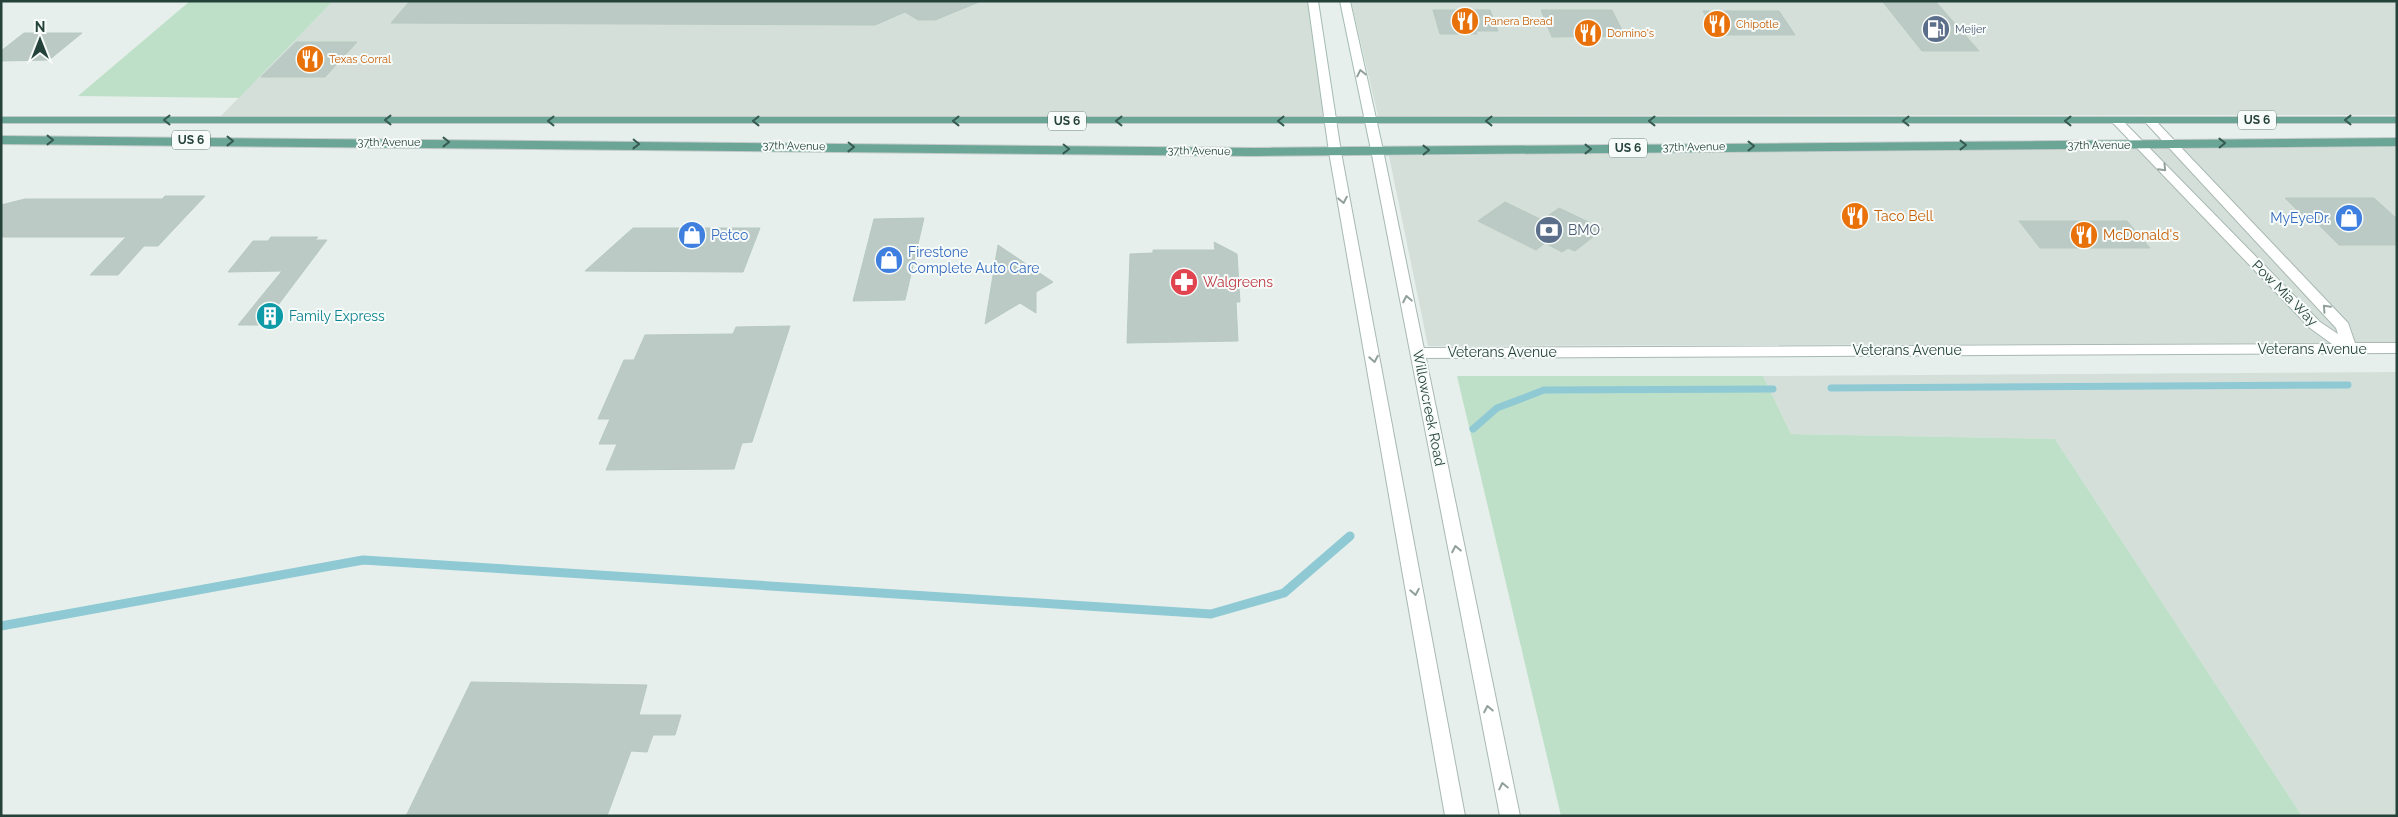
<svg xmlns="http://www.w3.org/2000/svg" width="2398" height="817" font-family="Raleway,sans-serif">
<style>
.built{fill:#d4dfda}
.green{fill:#bfe0c8}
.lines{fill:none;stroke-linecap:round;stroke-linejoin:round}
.stream-far1{stroke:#8ec9d4;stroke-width:7}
.stream{stroke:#8ec9d4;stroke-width:9}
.building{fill:#bbcac4;stroke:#b8c9c2}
.minor-casing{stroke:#a8b8b2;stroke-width:2}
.tertiary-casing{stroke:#a8b8b2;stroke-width:2}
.secondary-casing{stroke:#a4bbb3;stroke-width:2}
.primary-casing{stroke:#c2cac8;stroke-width:2}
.minor{fill:#fff;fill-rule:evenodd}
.tertiary{fill:#fff;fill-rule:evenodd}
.secondary{fill:#fff;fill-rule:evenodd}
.primary{fill:#6aa596;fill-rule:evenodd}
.oneway{stroke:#92a09c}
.oneway2{stroke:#365b51}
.labels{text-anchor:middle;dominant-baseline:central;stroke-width:4;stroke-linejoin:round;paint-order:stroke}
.far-food-label{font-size:11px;fill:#c56008;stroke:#f7fbf9;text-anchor:start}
.far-service-label{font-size:11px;fill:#4e5e75;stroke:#f7fbf9;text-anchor:start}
.far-street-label{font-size:11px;fill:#24423a;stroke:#f7fbf9}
.shield{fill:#f7fbf9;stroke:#637a73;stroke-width:1}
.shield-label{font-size:12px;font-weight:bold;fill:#24423a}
.food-label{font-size:14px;fill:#c56008;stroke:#f7fbf9;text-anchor:start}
.shop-label{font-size:14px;fill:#366cbe;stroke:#f7fbf9;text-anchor:start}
.service-label{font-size:14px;fill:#4e5e75;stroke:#f7fbf9;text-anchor:start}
.health-label{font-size:14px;fill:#be3a42;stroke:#f7fbf9;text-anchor:start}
.street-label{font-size:14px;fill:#24423a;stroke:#f7fbf9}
.culture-label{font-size:14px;fill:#0d838f;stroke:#f7fbf9;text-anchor:start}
</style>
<rect width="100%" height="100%" fill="#e6efeb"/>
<!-- built -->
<g class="built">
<polygon points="333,1 1308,1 1324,118 221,116"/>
<polygon points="1351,1 2397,1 2397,115 1378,116"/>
<polygon points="2397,147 2397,343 1428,346 1389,156"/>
<polygon points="2397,372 2397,816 2302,816 2055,439 1791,434 1763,376"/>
</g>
<!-- green -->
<g class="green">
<polygon points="190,1 333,1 239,98 78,96"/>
<polygon points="1457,376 1763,376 1791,434 2055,439 2302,816 1561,816"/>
</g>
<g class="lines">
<!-- stream-far1 -->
<g class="stream-far1">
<polyline points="1831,388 2348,385"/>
<polyline points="1473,429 1497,408 1544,390 1773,389"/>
</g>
<!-- stream -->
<polyline class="stream" points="1,626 363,560 1211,614 1284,593 1350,536"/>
</g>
<!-- building -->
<g class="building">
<polygon points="410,1 979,1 979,2 935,20 918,20 905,12 875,25 391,23"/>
<polygon points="1883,2 1936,2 1979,51 1922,51"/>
<polygon points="1433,10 1490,10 1498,31 1476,31 1477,34 1440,34"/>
<polygon points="1541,10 1612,10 1625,36 1552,37"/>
<polygon points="1703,11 1779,11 1795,35 1717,35"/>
<polygon points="24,33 82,33 49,60 1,61 1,51"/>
<polygon points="296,42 357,42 325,77 261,77"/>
<polygon points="165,196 205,196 158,246 144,246 118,275 90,275 126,237 1,237 1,205 25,199 162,199"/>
<polygon points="2285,198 2374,198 2397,219 2397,245 2339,245 2317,223 2310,223"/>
<polygon points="1505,202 1542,220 1559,208 1603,229 1575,251 1568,248 1562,252 1545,243 1536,250 1478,221"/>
<polygon points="924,218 905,300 853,301 874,219"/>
<polygon points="2019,221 2127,221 2150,248 2040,248"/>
<polygon points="633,228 760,228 743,272 585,271"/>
<polygon points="271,237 318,237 315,240 327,240 263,325 238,325 282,271 228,272 253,241 268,241"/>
<polygon points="1214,242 1237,254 1240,302 1236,302 1238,341 1127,343 1130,254 1153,253 1153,250 1215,250"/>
<polygon points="998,245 1053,282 1036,292 1036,313 1020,303 985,324"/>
<polygon points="790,326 752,442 742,443 734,469 606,470 617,444 599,444 610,419 598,419 624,360 634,360 645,335 733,334 736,327"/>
<polygon points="471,682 647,685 639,715 681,715 675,735 653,735 647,752 631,751 607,816 406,816"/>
</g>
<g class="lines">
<defs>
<polygon id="minor" points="2117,118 2121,119 2320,322 2338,334 2336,328 2146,123 2144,121 2146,119 2154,119 2348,323 2355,343 2397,343 2397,353 1418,358 1411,353 1418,348 2332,344 2310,328 2113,123 2111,121"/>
<g id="tertiary">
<polygon points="1377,146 1383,150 1520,816 1500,816 1371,150"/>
<polygon points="1335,148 1341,152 1465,816 1445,816 1329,152"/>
</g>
<g id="secondary">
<polygon points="1308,1 1318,1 1341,152 1335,156 1329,152"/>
<polygon points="1340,1 1350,1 1383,150 1381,153 1373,153 1371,150"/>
</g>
<g id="primary">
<rect x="1" y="117" width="2396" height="6"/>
<polygon points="1,136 1254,148 2397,138 2397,146 1254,156 1,144"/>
</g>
</defs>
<!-- minor casing -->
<use href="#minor" class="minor-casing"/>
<!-- tertiary casing -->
<use href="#tertiary" class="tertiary-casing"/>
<!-- secondary casing -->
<use href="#secondary" class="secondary-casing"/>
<!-- primary casing -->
<use href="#primary" class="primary-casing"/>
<!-- minor -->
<use href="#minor" class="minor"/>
<!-- tertiary -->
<use href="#tertiary" class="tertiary"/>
<!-- secondary -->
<use href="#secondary" class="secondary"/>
<!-- primary -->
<use href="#primary" class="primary"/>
</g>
<!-- one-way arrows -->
<defs><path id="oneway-chevron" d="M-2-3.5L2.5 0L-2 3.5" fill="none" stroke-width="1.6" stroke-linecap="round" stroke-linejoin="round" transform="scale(1.25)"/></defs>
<g class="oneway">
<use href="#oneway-chevron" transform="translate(1361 73) rotate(-102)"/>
<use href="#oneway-chevron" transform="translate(2163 168) rotate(46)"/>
<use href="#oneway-chevron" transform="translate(1343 200) rotate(79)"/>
<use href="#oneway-chevron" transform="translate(1407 299) rotate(-101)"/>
<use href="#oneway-chevron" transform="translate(2326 308) rotate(-133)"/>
<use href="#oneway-chevron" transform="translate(1374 359) rotate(80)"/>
<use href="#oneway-chevron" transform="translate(1456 549) rotate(-101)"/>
<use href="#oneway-chevron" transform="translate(1415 592) rotate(80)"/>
<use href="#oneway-chevron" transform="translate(1488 709) rotate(-101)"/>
<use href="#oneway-chevron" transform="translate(1503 786) rotate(-102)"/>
</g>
<g class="oneway2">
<use href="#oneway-chevron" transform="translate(167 120) rotate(-180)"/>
<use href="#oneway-chevron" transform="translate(388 120) rotate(-180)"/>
<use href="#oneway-chevron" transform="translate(2348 120) rotate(180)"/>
<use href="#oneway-chevron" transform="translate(551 121) rotate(-180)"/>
<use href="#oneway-chevron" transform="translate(756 121) rotate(180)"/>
<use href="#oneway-chevron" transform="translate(956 121) rotate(180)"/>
<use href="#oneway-chevron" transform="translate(1119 121) rotate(180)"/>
<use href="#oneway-chevron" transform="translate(1281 121) rotate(180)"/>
<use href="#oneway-chevron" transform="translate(1489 121) rotate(180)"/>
<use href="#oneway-chevron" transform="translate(1652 121) rotate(180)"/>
<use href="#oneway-chevron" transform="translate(1906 121) rotate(180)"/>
<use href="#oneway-chevron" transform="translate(2068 121) rotate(180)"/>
<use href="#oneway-chevron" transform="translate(50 140)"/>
<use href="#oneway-chevron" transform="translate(230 141)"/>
<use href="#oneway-chevron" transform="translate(446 142)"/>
<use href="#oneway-chevron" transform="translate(2222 143) rotate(-1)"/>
<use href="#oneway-chevron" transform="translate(636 144) rotate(1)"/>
<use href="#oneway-chevron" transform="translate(1963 145)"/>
<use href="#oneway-chevron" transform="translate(1751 146)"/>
<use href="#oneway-chevron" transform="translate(851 147) rotate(1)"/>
<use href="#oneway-chevron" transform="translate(1066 149) rotate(1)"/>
<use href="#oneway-chevron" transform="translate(1588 149)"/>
<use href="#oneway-chevron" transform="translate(1426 150) rotate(-1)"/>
</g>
<!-- icons -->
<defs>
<symbol id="restaurant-disc" viewBox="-11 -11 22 22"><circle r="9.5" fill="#e8710a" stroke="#f7fbf9"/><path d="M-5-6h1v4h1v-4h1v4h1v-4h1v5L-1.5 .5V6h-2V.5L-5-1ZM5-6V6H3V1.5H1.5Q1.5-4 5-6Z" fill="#fff"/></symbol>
<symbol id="fuel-disc" viewBox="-11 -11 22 22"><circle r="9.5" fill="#5c6f8a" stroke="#f7fbf9"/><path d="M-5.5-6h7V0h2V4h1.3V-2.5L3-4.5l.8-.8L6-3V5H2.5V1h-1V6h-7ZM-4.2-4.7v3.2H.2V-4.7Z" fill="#fff"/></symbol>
<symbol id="shop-disc" viewBox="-11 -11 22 22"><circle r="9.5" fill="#3f7fe0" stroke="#f7fbf9"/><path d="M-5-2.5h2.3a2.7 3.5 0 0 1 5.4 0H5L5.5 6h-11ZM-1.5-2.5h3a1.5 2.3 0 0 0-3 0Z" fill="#fff"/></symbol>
<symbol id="bank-disc" viewBox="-11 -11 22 22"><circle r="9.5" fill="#5c6f8a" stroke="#f7fbf9"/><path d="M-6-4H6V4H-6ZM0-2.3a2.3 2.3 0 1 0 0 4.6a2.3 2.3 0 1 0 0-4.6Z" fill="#fff"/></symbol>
<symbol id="pharmacy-disc" viewBox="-11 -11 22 22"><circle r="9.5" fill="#e0444e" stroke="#f7fbf9"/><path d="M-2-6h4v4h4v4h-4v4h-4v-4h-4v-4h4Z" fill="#fff"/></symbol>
<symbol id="building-disc" viewBox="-11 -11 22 22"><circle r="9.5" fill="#0f9aa8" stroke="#f7fbf9"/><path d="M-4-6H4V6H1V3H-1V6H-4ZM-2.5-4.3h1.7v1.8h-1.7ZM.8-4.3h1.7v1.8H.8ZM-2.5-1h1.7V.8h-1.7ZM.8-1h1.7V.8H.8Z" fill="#fff"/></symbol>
</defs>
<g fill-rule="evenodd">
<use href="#restaurant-disc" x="1449" y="5" width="32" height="32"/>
<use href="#restaurant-disc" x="1701" y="8" width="32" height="32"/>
<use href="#fuel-disc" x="1920" y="13" width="32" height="32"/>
<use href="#restaurant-disc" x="1572" y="17" width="32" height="32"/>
<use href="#restaurant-disc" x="294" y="43" width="32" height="32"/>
<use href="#restaurant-disc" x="1839" y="200" width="32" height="32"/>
<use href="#shop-disc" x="2333" y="202" width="32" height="32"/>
<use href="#bank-disc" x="1533" y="214" width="32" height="32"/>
<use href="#shop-disc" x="676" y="219" width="32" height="32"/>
<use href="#restaurant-disc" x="2068" y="219" width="32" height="32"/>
<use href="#shop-disc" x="873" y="244" width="32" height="32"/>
<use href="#pharmacy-disc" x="1168" y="266" width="32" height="32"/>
<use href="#building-disc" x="254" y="300" width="32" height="32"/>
</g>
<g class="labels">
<!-- far-food labels -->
<g class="far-food-label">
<text x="1484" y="21">Panera Bread</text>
<text x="1736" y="24">Chipotle</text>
<text x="1607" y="33">Domino's</text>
<text x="329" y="59">Texas Corral</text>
</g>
<!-- far-service labels -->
<g class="far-service-label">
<text x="1955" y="29">Meijer</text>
</g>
<!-- far-street labels -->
<g class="far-street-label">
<text x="389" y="142">37th Avenue</text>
<text x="2099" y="145">37th Avenue</text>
<text transform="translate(794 146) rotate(1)">37th Avenue</text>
<text transform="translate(1694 147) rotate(-1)">37th Avenue</text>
<text transform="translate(1199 151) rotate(1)">37th Avenue</text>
</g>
<!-- shield labels -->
<g class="shield">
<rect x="2238" y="110.5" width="38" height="19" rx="4"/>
<rect x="1048" y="111.5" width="38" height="19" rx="4"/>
<rect x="172" y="130.5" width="38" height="19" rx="4"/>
<rect x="1609" y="138.5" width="38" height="19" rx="4"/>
</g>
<g class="shield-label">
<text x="2257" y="120">US 6</text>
<text x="1067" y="121">US 6</text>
<text x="191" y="140">US 6</text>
<text x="1628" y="148">US 6</text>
</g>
<!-- food labels -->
<g class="food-label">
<text x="1874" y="216">Taco Bell</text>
<text x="2103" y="235">McDonald's</text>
</g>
<!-- shop labels -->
<g class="shop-label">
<text x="2330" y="218" text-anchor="end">MyEyeDr.</text>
<text x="711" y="235">Petco</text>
<text x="908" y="252">Firestone<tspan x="908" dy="16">Complete Auto Care</tspan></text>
</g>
<!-- service labels -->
<g class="service-label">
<text x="1568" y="230">BMO</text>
</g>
<!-- health labels -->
<g class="health-label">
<text x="1203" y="282">Walgreens</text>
</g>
<!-- street labels -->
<g class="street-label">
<text transform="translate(2285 293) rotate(45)">Pow Mia Way</text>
<text x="2312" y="349">Veterans Avenue</text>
<text x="1907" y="350">Veterans Avenue</text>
<text x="1502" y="352">Veterans Avenue</text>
<text transform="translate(1429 408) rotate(79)">Willowcreek Road</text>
</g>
<!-- culture labels -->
<g class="culture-label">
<text x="289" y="316">Family Express</text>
</g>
</g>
<!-- border -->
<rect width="2398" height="817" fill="none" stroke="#24423a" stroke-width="5"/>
<!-- north arrow -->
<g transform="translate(40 40)" stroke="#f7fbf9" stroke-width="4" paint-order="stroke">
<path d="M0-4L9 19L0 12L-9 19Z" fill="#24423a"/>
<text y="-8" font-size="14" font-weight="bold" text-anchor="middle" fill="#24423a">N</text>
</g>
</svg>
